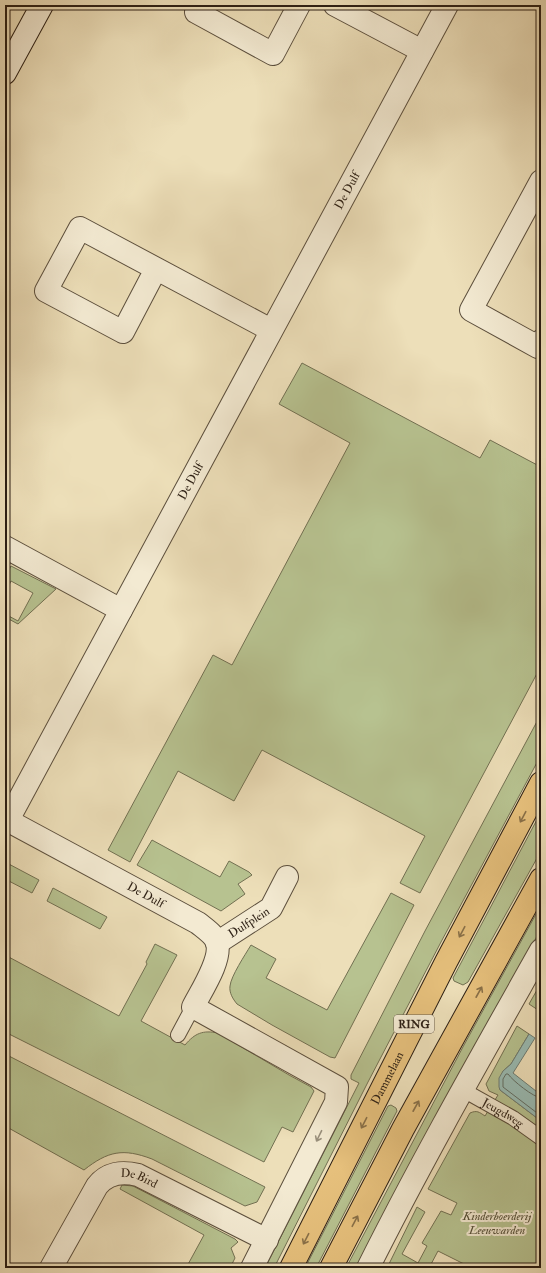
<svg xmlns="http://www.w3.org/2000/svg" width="546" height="1273" font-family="'IM FELL Double Pica',serif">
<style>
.green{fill:#b7c290;stroke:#727052}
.water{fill:#9abcb4;stroke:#6e7d74}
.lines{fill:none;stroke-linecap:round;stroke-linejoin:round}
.shore{stroke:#636e64;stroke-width:1}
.lane-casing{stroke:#5c4f3d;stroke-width:16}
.street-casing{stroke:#5c4f3d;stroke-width:24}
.secondary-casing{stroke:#2c1f14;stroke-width:24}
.primary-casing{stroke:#2c1f14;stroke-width:24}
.lane{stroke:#f3ead2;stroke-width:14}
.street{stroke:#f3ead2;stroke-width:22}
.secondary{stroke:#f3ead2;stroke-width:22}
.primary{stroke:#e6c07c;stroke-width:22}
.oneway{stroke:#897048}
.oneway2{stroke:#998f7c}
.labels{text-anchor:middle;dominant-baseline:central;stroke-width:4;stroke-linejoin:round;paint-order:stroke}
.shield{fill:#f3ead2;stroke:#685c4d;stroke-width:1}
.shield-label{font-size:11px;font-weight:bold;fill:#2c1f14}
.street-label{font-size:12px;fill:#2c1f14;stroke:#f3ead2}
.park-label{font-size:12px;font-style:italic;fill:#565039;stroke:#f3ead2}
</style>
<rect width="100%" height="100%" fill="#eddfb9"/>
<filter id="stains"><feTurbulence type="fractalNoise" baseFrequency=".005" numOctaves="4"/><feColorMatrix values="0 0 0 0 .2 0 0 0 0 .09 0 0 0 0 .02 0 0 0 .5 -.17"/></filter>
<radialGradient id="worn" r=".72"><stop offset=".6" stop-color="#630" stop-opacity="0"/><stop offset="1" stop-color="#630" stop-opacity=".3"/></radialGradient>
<!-- green -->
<g class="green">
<polygon points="302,363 480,458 490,440 541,467 541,666 420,893 400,883 425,836 262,750 234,801 178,771 130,862 108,850 213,655 232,665 350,443 279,404"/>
<polygon points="11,566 56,589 18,624 5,617 5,614 18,621 33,593 11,581 5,593 5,577"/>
<polygon points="541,714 541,755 441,942 368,1082 274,1268 265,1268 359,1083 351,1079 351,1075 425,931"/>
<polygon points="541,812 541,851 468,982 463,985 454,981 453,978"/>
<polygon points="152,840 220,877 229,861 249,872 252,875 238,884 245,894 221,911 137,865"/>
<polygon points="5,862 39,880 32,893 5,879"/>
<polygon points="53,888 107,917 100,929 47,901"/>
<path d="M391 893 414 905 335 1058 330 1057 272 1025 237 1004C233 999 229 993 230 986 231 976 245 955 251 945L276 959 266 978 327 1010Z"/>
<polygon points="541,905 541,929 388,1205 356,1268 346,1268 464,1045"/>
<path d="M155 944 177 955 141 1021 185 1045C195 1033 203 1030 218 1033L289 1075 311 1087 314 1091 293 1132 282 1127 264 1162 5 1032V955L119 1016 147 964 146 962Z"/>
<polygon points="541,983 541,1012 529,1004"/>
<path d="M517 1026 529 1034 511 1064 503 1071 500 1090 541 1121V1268H472L438 1251 429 1268H387L417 1207 425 1212 402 1254 418 1263 427 1246 422 1243 441 1211 451 1215 457 1203 428 1189 470 1113C477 1110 479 1112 485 1116L498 1095 489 1091 486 1084Z"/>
<path d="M5 1054 265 1187 257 1202 245 1206 152 1159C123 1148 108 1151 84 1170L5 1126Z"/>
<polygon points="391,1105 396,1108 397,1111 316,1268 305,1268 388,1106"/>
<polygon points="122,1185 133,1186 235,1239 238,1242 231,1248 235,1258 230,1268 186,1268 204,1235 120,1189"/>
</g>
<!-- water -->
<polygon class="water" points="529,1034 535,1038 513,1073 541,1095 541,1121 500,1090 499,1087 499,1078 503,1071 511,1064"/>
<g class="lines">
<!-- shore -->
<path class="shore" d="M541 1098C533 1097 513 1081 508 1074H506L503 1079V1087L541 1116"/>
<defs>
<g id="lane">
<polyline points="178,1035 193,1007"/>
<path id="s1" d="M463 1090 513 1118 541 1138"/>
</g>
<g id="street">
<polyline points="200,5 196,12 273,54 299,5"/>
<polyline points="335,5 422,51"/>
<polyline points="541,181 471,310 538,347 541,341"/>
<polyline points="156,269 123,332 46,291 80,228 271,330"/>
<polyline points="5,547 121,610"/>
<path id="s2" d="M5 819 198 923C204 928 215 935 217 943 222 960 201 991 193 1007L337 1087 336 1102 252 1268"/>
<path id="s3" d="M8 820 447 5"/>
<path id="s4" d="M217 943 271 908 287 877"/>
<path id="s5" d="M51 1268 97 1186C107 1173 122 1171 138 1175L267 1240"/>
<path d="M368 1268C422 1160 482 1055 541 950"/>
</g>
<polyline id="secondary" points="5,73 42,5"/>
<g id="primary">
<path id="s6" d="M291 1268 446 962 541 783"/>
<polyline points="331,1268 403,1129 541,879"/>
</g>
</defs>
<!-- lane casing -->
<use href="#lane" class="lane-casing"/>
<!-- street casing -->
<use href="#street" class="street-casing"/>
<!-- secondary casing -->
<use href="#secondary" class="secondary-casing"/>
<!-- primary casing -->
<use href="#primary" class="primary-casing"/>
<!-- lane -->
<use href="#lane" class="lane"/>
<!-- street -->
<use href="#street" class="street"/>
<!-- secondary -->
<use href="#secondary" class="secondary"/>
<!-- primary -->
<use href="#primary" class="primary"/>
</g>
<!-- one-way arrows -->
<defs><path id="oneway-shaft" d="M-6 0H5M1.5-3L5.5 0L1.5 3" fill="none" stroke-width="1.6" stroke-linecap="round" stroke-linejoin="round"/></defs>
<g class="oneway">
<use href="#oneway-shaft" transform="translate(523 817) rotate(118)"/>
<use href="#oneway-shaft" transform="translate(462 932) rotate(118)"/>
<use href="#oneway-shaft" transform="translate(479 992) rotate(-61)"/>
<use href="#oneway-shaft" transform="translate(416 1106) rotate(-61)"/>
<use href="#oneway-shaft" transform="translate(364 1123) rotate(117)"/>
<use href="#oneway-shaft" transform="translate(355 1221) rotate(-62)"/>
<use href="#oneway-shaft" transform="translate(306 1239) rotate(117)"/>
</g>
<use class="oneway2" href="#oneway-shaft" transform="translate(319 1136) rotate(116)"/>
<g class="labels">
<!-- shield labels -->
<rect class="shield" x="394" y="1015" width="40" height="18" rx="3"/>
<g class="shield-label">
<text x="414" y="1024">RING</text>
</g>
<!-- street labels -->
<g class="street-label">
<text stroke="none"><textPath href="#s3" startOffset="715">De Dulf</textPath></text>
<text stroke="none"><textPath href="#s3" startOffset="385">De Dulf</textPath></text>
<text stroke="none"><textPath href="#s2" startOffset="160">De Dulf</textPath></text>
<text stroke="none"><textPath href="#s4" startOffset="38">Dulfplein</textPath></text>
<text stroke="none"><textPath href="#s6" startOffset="213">Dammelaan</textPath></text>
<text stroke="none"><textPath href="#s1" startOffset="46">Jeugdweg</textPath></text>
<text stroke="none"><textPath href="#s5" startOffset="141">De Bird</textPath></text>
</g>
<!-- park labels -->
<g class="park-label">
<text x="497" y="1216">Kinderboerderij<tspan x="497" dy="14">Leeuwarden</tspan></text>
</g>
</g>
<!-- margin -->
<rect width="546" height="1273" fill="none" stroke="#eddfb9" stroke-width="20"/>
<rect x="6" y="6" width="534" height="1261" fill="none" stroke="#2c1f14" stroke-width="2"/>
<rect x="10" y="10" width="526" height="1253" fill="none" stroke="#2c1f14"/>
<rect width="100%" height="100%" filter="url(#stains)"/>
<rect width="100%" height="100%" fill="url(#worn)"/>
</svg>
